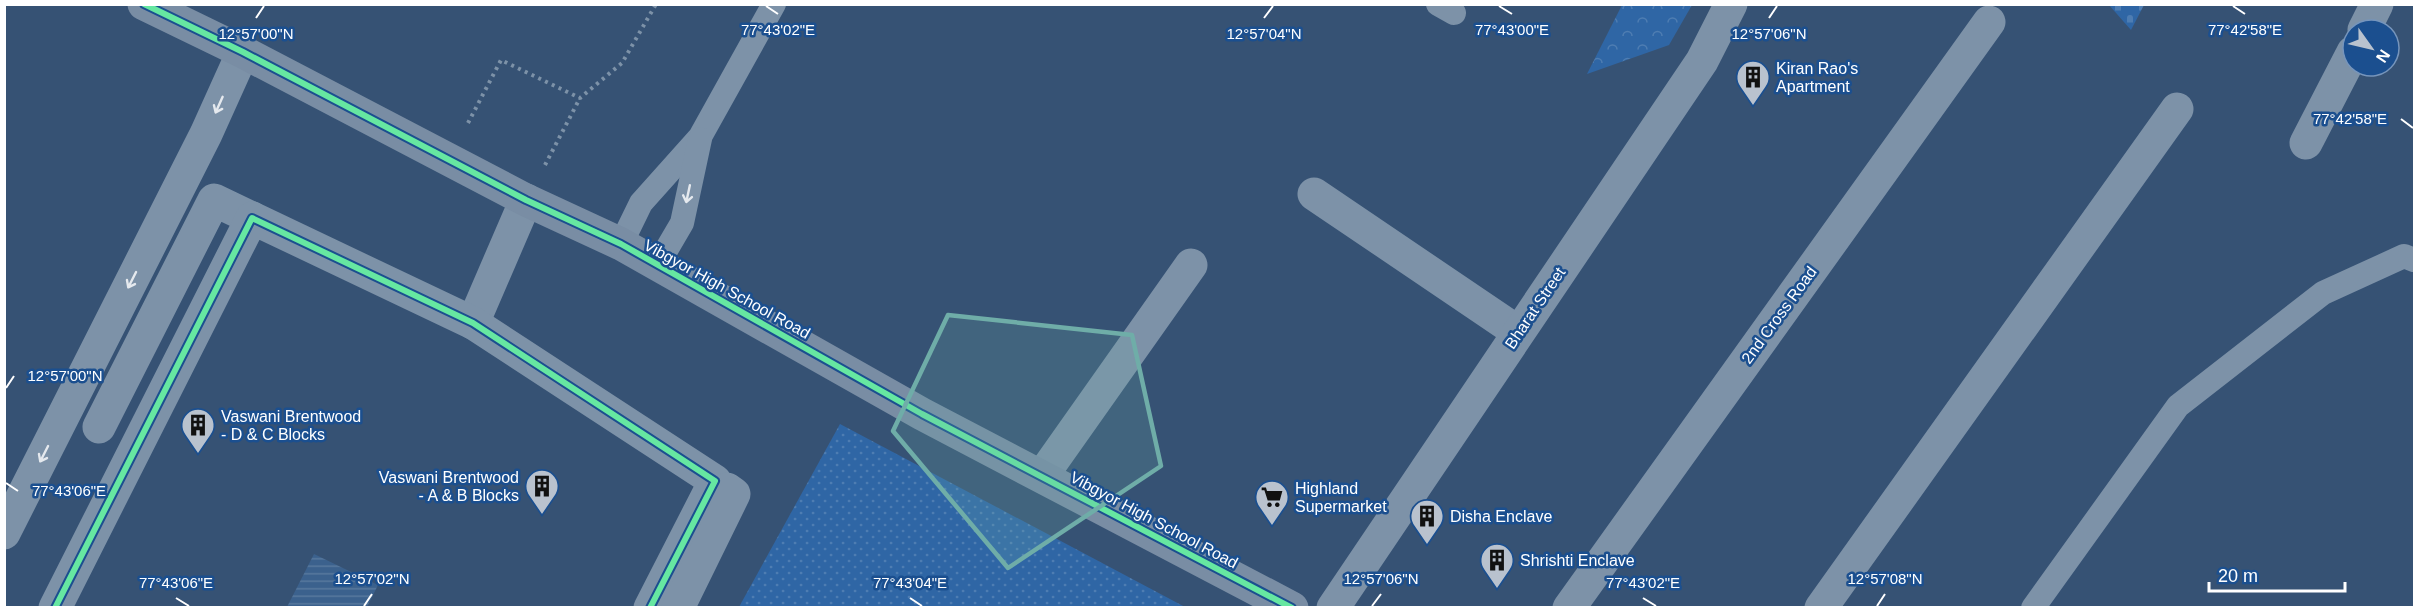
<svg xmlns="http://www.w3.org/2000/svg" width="2419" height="612" font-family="Helvetica,sans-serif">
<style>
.grass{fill:url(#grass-dots)}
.forest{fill:url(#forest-crowns)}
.cemetery{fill:url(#cemetery-stones)}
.water{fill:url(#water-rules)}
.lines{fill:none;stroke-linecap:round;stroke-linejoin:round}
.path{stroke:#7d92a8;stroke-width:4;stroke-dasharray:3 4.5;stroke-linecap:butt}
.lane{stroke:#7d92a8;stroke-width:24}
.street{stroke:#7d92a8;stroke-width:33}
.secondary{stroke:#798da4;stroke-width:33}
.cycleway-casing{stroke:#1b4f8f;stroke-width:10}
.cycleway{stroke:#66e7a1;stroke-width:6}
.oneway{stroke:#e5e9ee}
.marked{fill:#6fada8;fill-opacity:0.2;stroke:#6fada8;stroke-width:4.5;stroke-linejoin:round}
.ticks{fill:none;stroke:#fff;stroke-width:2}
.labels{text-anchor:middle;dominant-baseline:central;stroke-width:5;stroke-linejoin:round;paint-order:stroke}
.poi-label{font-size:16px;fill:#fff;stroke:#1b4f8f;text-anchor:start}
.street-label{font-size:16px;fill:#fff;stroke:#1b4f8f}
.ticks-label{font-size:15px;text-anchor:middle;fill:#fff;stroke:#1b4f8f;stroke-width:5;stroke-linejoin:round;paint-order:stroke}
</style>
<defs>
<pattern id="grass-dots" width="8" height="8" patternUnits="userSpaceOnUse" patternTransform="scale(1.5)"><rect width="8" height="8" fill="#2f66a5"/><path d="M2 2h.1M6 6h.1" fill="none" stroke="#4e7db2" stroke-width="1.8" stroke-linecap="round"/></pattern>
<pattern id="forest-crowns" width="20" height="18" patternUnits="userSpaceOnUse" patternTransform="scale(1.5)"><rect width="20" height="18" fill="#2f66a5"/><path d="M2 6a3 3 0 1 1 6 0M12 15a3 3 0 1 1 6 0" fill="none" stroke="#4e7db2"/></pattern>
<pattern id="cemetery-stones" width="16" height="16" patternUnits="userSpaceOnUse" patternTransform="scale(1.5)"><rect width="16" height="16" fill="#2f66a5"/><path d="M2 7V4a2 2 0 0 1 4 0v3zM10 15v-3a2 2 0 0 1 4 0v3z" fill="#4e7db2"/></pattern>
<pattern id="water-rules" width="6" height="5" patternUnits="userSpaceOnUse" patternTransform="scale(1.5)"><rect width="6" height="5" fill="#3b618d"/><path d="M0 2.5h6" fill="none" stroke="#58799e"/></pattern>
</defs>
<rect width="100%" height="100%" fill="#365274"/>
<!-- grass -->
<polygon class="grass" points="840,424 1185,607 739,607"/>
<!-- forest -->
<polygon class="forest" points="1622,5 1692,5 1669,45 1587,74"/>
<!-- cemetery -->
<polygon class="cemetery" points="2109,5 2144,5 2131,30"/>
<!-- water -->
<polygon class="water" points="314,554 378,585 367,607 287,607"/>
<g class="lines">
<!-- path -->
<g class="path">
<polyline points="468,123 501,60 580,98 622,63 656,4"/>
<polyline points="545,165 580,98"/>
</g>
<!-- lane -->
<g class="lane">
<polyline points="1438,4 1454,13"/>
<polyline points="621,244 641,203 700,137 774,4"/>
<polyline points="658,264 682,223 700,139"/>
<polyline points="2033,608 2178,406 2323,293 2404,256 2414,260"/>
</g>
<!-- street -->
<g class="street">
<polyline points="2364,30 2377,4"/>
<polyline points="2306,143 2353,52"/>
<polyline points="1314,194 1518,332"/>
<polyline points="473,323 526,200"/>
<polyline points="99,427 214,200 252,218"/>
<polyline points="1042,476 1191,265"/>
<polyline points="4,533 206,134 243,52"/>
<polyline points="55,608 252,218 473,323 715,481 650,608"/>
<polyline points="678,608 734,494 727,489"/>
<polyline points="1333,608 1702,61 1731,4"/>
<polyline points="1569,608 1989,22"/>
<polyline points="1821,608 2177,109"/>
</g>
<!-- secondary -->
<polyline class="secondary" points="144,4 243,52 526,200 621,244 922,414 1292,608"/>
<defs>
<g id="cycleway">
<polyline points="144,4 243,52 526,200 621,244 922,414 1292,608"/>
<polyline points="55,608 252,218 473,323 715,481 650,608"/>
</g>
</defs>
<!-- cycleway casing -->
<use href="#cycleway" class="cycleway-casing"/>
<!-- cycleway -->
<use href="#cycleway" class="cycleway"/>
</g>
<!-- one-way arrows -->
<defs><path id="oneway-shaft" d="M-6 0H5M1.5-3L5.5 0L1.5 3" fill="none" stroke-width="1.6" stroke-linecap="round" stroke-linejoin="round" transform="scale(1.5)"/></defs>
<g class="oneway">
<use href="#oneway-shaft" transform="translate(219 105) rotate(114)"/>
<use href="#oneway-shaft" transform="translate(688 194) rotate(102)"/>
<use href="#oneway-shaft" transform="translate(132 280) rotate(117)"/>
<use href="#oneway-shaft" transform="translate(44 454) rotate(117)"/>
</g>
<!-- marked area -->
<path class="marked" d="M948 315 1132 335 1161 466 1008 568 893 431Z"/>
<!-- ticks -->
<path class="ticks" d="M766 6 778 14M1499 6 1512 14M2233 6 2245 14M256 18 264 6M1264 18 1273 6M1769 18 1777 6M2401 119 2413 128M6 388 14 376M6 483 18 491M176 598 189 606M910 598 922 606M1643 598 1656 606M364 606 372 594M1372 606 1381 594M1877 606 1885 594"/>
<!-- icons -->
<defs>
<symbol id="building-pin" viewBox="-11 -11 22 30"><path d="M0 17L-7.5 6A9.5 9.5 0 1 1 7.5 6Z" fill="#b9c2ce" stroke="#1b4f8f"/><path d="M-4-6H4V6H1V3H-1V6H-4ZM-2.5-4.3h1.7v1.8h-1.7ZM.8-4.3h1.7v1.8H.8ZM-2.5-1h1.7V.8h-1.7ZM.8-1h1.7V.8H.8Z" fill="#111"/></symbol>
<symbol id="supermarket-pin" viewBox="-11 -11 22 30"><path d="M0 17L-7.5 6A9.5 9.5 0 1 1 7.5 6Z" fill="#b9c2ce" stroke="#1b4f8f"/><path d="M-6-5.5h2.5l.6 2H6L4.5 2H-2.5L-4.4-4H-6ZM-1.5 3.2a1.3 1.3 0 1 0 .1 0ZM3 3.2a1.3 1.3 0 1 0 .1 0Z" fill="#111"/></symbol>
</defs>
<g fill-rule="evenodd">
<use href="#building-pin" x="1734" y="58" width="38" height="52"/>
<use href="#building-pin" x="179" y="406" width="38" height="52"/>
<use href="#building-pin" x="523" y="467" width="38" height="52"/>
<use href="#supermarket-pin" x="1253" y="478" width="38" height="52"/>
<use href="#building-pin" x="1408" y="497" width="38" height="52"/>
<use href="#building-pin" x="1478" y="541" width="38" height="52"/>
</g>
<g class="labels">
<!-- poi labels -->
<g class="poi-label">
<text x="1776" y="68">Kiran Rao's<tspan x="1776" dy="18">Apartment</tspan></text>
<text x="221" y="416">Vaswani Brentwood<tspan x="221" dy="18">- D &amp; C Blocks</tspan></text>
<text x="519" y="477" text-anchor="end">Vaswani Brentwood<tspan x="519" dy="18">- A &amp; B Blocks</tspan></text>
<text x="1295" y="488">Highland<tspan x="1295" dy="18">Supermarket</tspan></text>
<text x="1450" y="516">Disha Enclave</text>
<text x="1520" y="560">Shrishti Enclave</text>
</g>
<!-- street labels -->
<g class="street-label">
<text transform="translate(727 289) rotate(29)">Vibgyor High School Road</text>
<text transform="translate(1535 308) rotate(-56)">Bharat Street</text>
<text transform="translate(1779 315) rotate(-54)">2nd Cross Road</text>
<text transform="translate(1154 520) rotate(28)">Vibgyor High School Road</text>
</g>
</g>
<g class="ticks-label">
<text x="2245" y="35">77°42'58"E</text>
<text x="778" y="35">77°43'02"E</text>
<text x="1512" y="35">77°43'00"E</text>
<text x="256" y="39">12°57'00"N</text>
<text x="1264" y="39">12°57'04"N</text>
<text x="1769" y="39">12°57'06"N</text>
<text x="2350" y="124">77°42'58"E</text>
<text x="65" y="381">12°57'00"N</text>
<text x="69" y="496">77°43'06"E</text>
<text x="372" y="584">12°57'02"N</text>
<text x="1381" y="584">12°57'06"N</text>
<text x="1885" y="584">12°57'08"N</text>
<text x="176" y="588">77°43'06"E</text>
<text x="910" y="588">77°43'04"E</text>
<text x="1643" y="588">77°43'02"E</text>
</g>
<!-- border -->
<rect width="2419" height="612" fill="none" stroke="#ffffff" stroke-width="12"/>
<!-- north arrow -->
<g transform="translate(2371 48) rotate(124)"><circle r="28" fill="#1b4f8f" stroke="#7695bc" stroke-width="1.5"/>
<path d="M0-4.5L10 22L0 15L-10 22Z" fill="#b9c2ce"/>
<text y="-9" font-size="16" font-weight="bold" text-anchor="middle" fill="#ffffff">N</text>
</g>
<!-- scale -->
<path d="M2209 582v9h136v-9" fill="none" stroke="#ffffff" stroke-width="3"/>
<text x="2218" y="582" font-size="18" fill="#ffffff" stroke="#1b4f8f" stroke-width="4.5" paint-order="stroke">20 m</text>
</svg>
